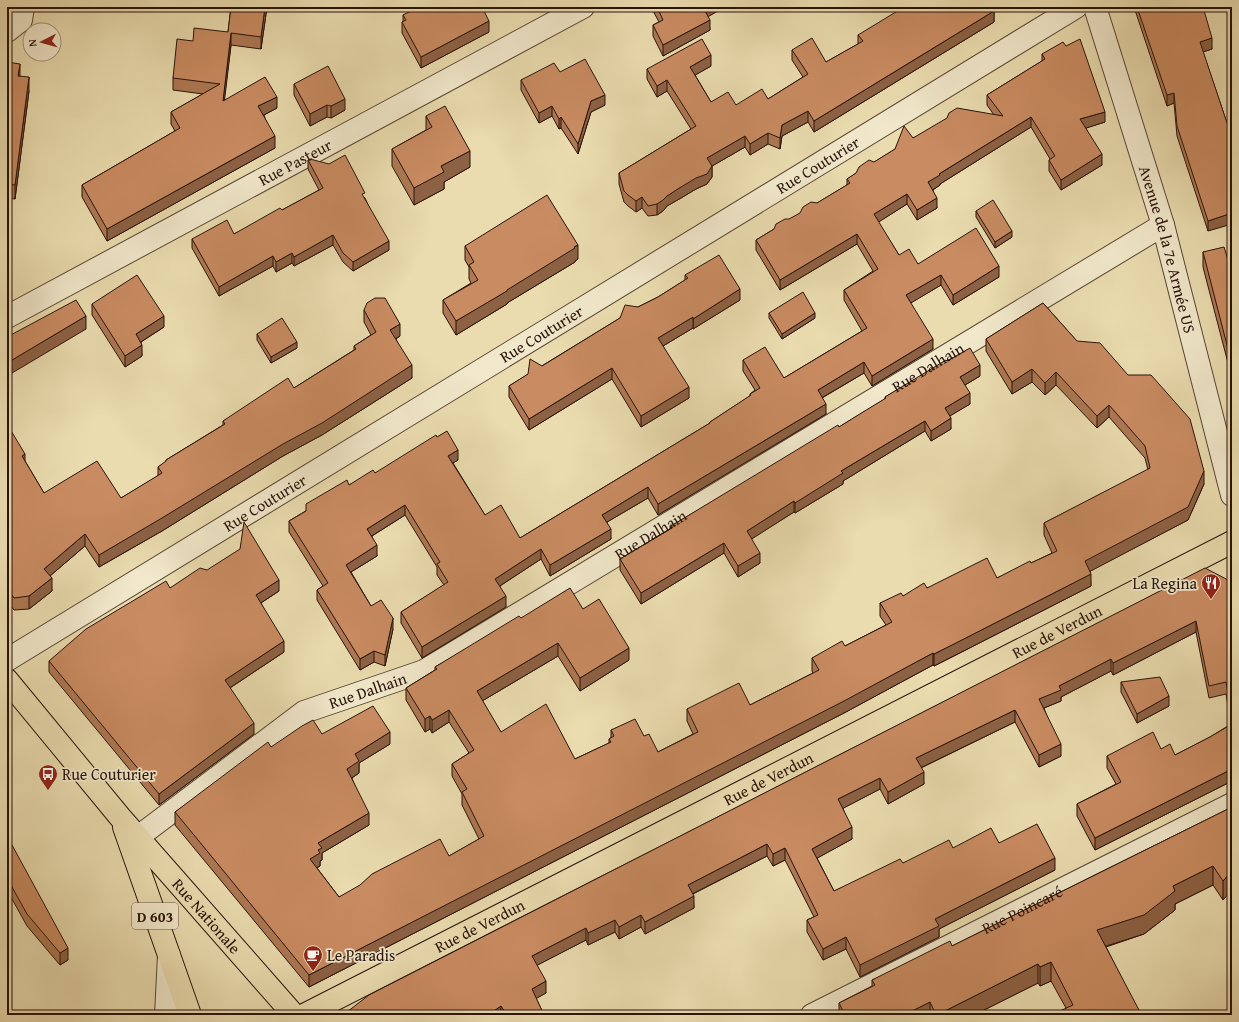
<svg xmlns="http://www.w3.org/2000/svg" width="1239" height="1022" font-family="'Gentium Book Plus',serif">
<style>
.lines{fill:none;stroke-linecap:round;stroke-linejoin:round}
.minor-casing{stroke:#584534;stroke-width:24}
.major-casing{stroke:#28130b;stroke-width:24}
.minor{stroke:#f1e8cb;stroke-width:22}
.major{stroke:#eadcaf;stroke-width:22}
.wall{fill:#ad7853;stroke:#28130b}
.shaded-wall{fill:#8d6144;stroke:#28130b}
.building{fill:#c98b61;stroke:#28130b}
.labels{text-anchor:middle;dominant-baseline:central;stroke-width:3.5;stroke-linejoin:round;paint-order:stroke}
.shield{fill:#f1e8cb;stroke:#645345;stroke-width:1}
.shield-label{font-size:15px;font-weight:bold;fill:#28130b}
.street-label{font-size:16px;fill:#28130b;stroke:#f1e8cb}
.poi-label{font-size:16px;fill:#28130b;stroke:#f1e8cb;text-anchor:start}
</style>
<rect width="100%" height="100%" fill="#eadcaf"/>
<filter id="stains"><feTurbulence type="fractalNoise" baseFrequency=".005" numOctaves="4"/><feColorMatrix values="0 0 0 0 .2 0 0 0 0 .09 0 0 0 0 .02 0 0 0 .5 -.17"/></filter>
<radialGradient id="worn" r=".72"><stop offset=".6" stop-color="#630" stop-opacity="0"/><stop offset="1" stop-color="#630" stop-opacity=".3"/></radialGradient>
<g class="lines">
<defs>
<g id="minor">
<path id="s1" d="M1095 7 1163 225 1232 495"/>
<polyline points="7,31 21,20 23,7"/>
<path id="s2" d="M7 317 583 7"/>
<path id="s3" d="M7 660 1076 7"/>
<path id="s4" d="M138 837 304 712 424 671 1163 225"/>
<polyline points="166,1015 169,955"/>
<path id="s5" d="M812 1015 1232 804"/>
</g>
<g id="major">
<path id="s6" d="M7 680 120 817 294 1015"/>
<polyline points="124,827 190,1015"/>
<path id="s7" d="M304 1015 1232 542"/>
</g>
</defs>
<!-- minor casing -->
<use href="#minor" class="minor-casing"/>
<!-- major casing -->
<use href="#major" class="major-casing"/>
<!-- minor -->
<use href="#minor" class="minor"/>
<!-- major -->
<use href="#major" class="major"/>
</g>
<!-- wall -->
<g class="wall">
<polygon points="231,7 267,7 261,49 231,45 224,100 277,108 264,115 275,148 107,241 82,197 82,185 175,131 171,124 171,112 203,94 173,90 173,78 193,41 228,32"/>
<polygon points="651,7 725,7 708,16 710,30 663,56 653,36 653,25 659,22"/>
<polygon points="1134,7 1203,7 1212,49 1203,52 1227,123 1208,231 1177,136 1174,103 1167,106"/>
<polygon points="994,10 994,22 814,132 808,122 782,136 780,149 768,144 750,155 745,147 712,166 712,177 707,184 696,189 681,198 667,206 663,211 657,215 648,216 642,208 636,212 628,206 624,202 619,184 619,173 691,129 667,91 657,97 647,79 647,69 711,66 695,75 711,102 736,105 768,99 803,77 792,60 792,50 826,62 858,44 858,35"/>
<polygon points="403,15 489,32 421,68 402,33 402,22 403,21"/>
<polygon points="1042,54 1105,122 1086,128 1102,165 1061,190 1049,171 1049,160 1050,159 1031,127 940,184 940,185 933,190 937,208 917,220 907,204 878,222 899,255 918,264 999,277 953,305 941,285 910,303 933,349 872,386 864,373 822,398 826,414 658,515 648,498 607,522 611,539 550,576 541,559 500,586 506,607 422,658 401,623 401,612 444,585 437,575 437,567 405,515 372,536 377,556 351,572 371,606 393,629 385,666 374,662 360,670 317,600 317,590 323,586 289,532 289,521 349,485 375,473 458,460 453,463 485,515 520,538 710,423 710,422 750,396 750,394 755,390 743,371 743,360 784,378 862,331 844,300 844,290 873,271 857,244 780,290 756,250 756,240 847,185 847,179 913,138 994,115 987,105 987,95 1042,61"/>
<polygon points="7,62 20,76 29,91 15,199 7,198"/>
<polygon points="560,72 605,105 591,112 578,154 561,128 559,129 552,116 539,123 521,90 521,80"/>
<polygon points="294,84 345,110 331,118 327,117 310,126 294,95"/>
<polygon points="426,116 470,167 444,182 444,189 414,205 392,166 392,149 426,130"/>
<polygon points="308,160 365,198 389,250 353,271 343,262 333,245 294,266 292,263 276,272 273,266 219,296 192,248 192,239 234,234 282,210 319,190 308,169"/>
<polygon points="976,211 1012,237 995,248 976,217"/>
<polygon points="465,246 578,259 575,261 575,262 507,303 507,304 456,335 443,313 443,300 471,283 469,279 469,267 465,260"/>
<polygon points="1203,252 1229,263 1228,363 1203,267"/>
<polygon points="685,275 740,300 693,329 693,328 663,346 689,398 641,427 612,379 529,430 509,397 509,386 638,307 658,297 685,280"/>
<polygon points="1043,303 1204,484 1188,520 1090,571 1091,586 956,655 934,666 933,665 844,713 309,987 175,825 175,812 271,747 322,734 390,744 359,763 359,773 352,778 369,825 322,853 322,860 320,861 320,866 317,868 339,897 449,856 479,839 462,805 462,794 452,776 452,764 469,753 449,722 432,733 430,729 425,732 406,700 406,688 435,670 435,667 521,618 583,609 629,660 580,691 558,656 482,701 501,732 575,759 609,743 609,739 611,738 611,730 644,736 658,752 693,734 687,721 687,709 750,705 813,673 812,671 812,658 845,646 886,625 880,616 880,603 903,596 927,588 997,578 1031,563 1052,553 1044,535 1044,523 1148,470 1145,458 1109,417 1097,428 1056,385 1045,395 1032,382 1012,394 986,351 986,339"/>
<polygon points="92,304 164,327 141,342 142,356 125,367 92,315"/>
<polygon points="364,310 400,336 396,339 412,378 322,435 283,456 162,531 99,567 85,546 50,576 52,591 29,609 14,610 7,601 7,424 25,461 44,493 121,498 158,476 158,467 166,462 166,460 223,425 223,421 294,388 354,350 354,346 371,335 364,322"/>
<polygon points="769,313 815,318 782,339 769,318"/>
<polygon points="257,334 297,348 271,363 257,340"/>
<polygon points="947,361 980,376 965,385 970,404 949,416 951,429 931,441 925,431 843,481 843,484 795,513 794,512 751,539 760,563 738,577 724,553 641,604 620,570 620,559 671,528 671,526 839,427 885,399 885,397"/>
<polygon points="1232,582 1232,781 1095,850 1077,816 1077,804 1116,784 1107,768 1107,756 1161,749 1175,755 1210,737 1231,724 1226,694 1209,698 1196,632 1113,675 1111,671 1061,697 1061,701 1044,708 1061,756 1039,767 1015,722 921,768 924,784 888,804 880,789 843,808 852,839 817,858 834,891 903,863 953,848 999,843 1055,870 939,929 939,937 860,977 846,949 823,960 807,932 807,920 814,917 785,860 773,866 767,856 693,894 694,908 645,934 641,927 619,939 615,932 588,945 586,940 537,965 546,993 536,998 544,1015 343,1015"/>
<polygon points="170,588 279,591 261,603 284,652 230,688 254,734 159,805 49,672 49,661"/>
<polygon points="1121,682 1169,706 1137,723 1121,692"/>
<polygon points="1232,807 1223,900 1213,885 1175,904 1175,910 1144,934 1106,947 1140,1015 1066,1008 1051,981 1040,986 1038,983 974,1015 839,1015 839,1003 872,986 872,980 952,946"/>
<polygon points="7,842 68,960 60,965 27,926 7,890"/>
</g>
<!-- shaded-wall -->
<g class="shaded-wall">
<polygon points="265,7 267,7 261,49 261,37"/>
<polygon points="707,7 725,7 704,19 704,9"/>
<polygon points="989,7 999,7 989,13"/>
<polygon points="994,11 994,22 814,132 814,121"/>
<polygon points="710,20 710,30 663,56 663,45"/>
<polygon points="489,21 489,32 421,68 421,57"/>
<polygon points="231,33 231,45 223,113 223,101"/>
<polygon points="1212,38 1212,49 1200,53 1200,42"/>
<polygon points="711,55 711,66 690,78 690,67"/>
<polygon points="20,64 20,78 18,76"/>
<polygon points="29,77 29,91 15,199 15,185"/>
<polygon points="667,80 667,91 657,97 657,86"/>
<polygon points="1174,93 1174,103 1167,106 1167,95"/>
<polygon points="605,95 605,105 591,112 578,154 578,144 591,101"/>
<polygon points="277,97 277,108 258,118 258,106"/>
<polygon points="345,99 345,110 331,118 331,106"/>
<polygon points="327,105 327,117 310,126 310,114"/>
<polygon points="552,106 552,116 539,123 539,113"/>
<polygon points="808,111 808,122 782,136 780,149 780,138 782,125"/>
<polygon points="1105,112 1105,122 1080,130 1080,119"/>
<polygon points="561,117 561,128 559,129 559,119"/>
<polygon points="1031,117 1031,127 940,184 940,185 928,193 928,182 939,174"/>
<polygon points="768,133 768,144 750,155 750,144"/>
<polygon points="275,136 275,148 107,241 107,229"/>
<polygon points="745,136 745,147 707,169 707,158"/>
<polygon points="470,151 470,167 444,182 444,189 414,205 414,188 441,166"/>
<polygon points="1102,154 1102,165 1061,190 1061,180"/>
<polygon points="712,166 712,177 707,184 696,189 681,198 667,206 663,211 657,215 657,204 667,196"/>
<polygon points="907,194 907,204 874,225 874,214"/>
<polygon points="642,197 642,208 636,212 636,201"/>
<polygon points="937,198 937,208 917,220 917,210"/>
<polygon points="1232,213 1232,224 1208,231 1208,221"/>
<polygon points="1012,231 1012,237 995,248 995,242"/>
<polygon points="857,234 857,244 780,290 780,280"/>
<polygon points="333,235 333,245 294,266 294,257"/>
<polygon points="389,241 389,250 353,271 353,262"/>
<polygon points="578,245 578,259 575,261 575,262 507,303 507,304 456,335 456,321"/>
<polygon points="292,253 292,263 276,272 276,262"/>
<polygon points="273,256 273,266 219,296 219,287"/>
<polygon points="999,266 999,277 953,305 953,295"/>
<polygon points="941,275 941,285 906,306 906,295"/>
<polygon points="740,289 740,300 693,329 693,319"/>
<polygon points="815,313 815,318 782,339 782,334"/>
<polygon points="86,316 86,329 7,376 7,363"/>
<polygon points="164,316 164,327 136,345 136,334"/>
<polygon points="693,317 693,328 658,349 658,338"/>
<polygon points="400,324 400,336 390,342 390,330"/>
<polygon points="933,339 933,349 872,386 872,376"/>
<polygon points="297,342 297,348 271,363 271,357"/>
<polygon points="142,345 142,356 125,367 125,356"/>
<polygon points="1232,347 1232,362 1228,363 1228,349"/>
<polygon points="864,362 864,373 818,400 818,390"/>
<polygon points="412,365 412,378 322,435 283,456 162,531 99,567 99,555"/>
<polygon points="980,365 980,376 960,388 960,377"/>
<polygon points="612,368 612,379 529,430 529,419"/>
<polygon points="1032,369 1032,382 1012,394 1012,382"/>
<polygon points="1056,372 1056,385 1045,395 1045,383"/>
<polygon points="689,387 689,398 641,427 641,416"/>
<polygon points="970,393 970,404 945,419 945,408"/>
<polygon points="826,404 826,414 658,515 658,504"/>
<polygon points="1109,405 1109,417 1097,428 1097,416"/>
<polygon points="951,418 951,429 931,441 931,431"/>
<polygon points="925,421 925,431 843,481 843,484 795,513 795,503 841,471"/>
<polygon points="458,450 458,460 448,466 448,456"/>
<polygon points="25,454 25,466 22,456"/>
<polygon points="1204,471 1204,484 1188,520 1085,574 1085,561"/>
<polygon points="648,487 648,498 602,525 602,515"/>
<polygon points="794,501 794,512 747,542 747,531"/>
<polygon points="405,505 405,515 367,539 367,529"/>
<polygon points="611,529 611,539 550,576 550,565"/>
<polygon points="85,534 85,546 44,581 44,569"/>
<polygon points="724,543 724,553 641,604 641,593"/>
<polygon points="377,545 377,556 346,575 346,565"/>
<polygon points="541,549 541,559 495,589 495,579"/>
<polygon points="760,553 760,563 738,577 738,566"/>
<polygon points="1091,574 1091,586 934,666 934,654"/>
<polygon points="52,578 52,591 29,609 29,596"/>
<polygon points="279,580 279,591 256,606 256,595"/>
<polygon points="506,596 506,607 422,658 422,647"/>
<polygon points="393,618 393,629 385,666 385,655"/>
<polygon points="1196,621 1196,632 1113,675 1113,663"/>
<polygon points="284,641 284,652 225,691 225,680"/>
<polygon points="558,643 558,656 477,704 477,691"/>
<polygon points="629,648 629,660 580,691 580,678"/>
<polygon points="374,651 374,662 360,670 360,659"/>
<polygon points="933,653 933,665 844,713 309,987 309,975"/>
<polygon points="1111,659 1111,671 1061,697 1061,701 1039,710 1039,699 1059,686"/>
<polygon points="1169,696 1169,706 1137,723 1137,714"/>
<polygon points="449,710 449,722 432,733 432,720"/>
<polygon points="1015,710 1015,722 916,770 916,758"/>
<polygon points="430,716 430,729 425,732 425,719"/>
<polygon points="254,723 254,734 159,805 159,794"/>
<polygon points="390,732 390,744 359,763 359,773 347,781 347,769 355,754"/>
<polygon points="1061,744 1061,756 1039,767 1039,755"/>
<polygon points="1232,769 1232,781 1095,850 1095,838"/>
<polygon points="924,772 924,784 888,804 888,792"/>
<polygon points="880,778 880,789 838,811 838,799"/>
<polygon points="369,813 369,825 322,853 322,860 320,861 320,866 310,871 310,859 318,843"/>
<polygon points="852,827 852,839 812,861 812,849"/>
<polygon points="767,844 767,856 688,896 688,885"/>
<polygon points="785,848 785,860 773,866 773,854"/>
<polygon points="1055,858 1055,870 939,929 939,937 860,977 860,965 935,919"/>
<polygon points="1213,866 1213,885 1175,904 1175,910 1144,934 1097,949 1097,930 1173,886"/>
<polygon points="1232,871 1232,890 1223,900 1223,881"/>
<polygon points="694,896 694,908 645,934 645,922"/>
<polygon points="641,915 641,927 619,939 619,927"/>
<polygon points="615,920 615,932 588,945 588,933"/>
<polygon points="586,928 586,940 532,968 532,956"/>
<polygon points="846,937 846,949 823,960 823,949"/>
<polygon points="68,948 68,960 60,965 60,953"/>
<polygon points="1051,962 1051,981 1040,986 1040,967"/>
<polygon points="1038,964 1038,983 974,1015 937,1015"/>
<polygon points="546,981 546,993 532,1001 532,989"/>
<polygon points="930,1002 930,1015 904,1015"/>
<polygon points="501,1006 501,1015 488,1015"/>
<polygon points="1140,1012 1140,1015 1134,1015"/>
</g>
<!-- building -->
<g class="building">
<polygon points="231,7 265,7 261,37 231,33 223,101 265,77 277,97 258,106 275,136 107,229 82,185 180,128 171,112 220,84 173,78 177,39 193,41 194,28 228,32"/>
<polygon points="419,7 482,7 489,21 421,57 402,22 406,20 403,15"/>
<polygon points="657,7 707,7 704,9 710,20 663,45 653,25 663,20"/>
<polygon points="904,7 992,7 994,11 814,121 808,111 782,125 780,138 768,133 750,144 745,136 707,158 712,166 707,174 696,178 681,187 667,196 663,200 657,204 648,206 642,197 636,201 628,195 624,191 619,173 696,126 667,80 657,86 647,69 702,39 711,55 690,67 711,102 728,92 736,105 762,89 768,99 808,74 792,50 812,38 826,62 863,41 858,35"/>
<polygon points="1137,7 1203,7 1212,38 1200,42 1227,123 1232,122 1232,213 1208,221 1177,126 1174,93 1167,95"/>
<polygon points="1080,39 1105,112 1080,119 1102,154 1061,180 1049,160 1055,156 1031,117 939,174 940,175 928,182 937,198 917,210 907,194 874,214 899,255 909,249 918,264 976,228 999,266 953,295 941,275 906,295 933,339 872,376 864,362 818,390 826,404 658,504 648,487 602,515 611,529 550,565 541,549 495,579 506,596 422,647 401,612 448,582 437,564 440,562 405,505 367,529 377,545 346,565 371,606 381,600 393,618 385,655 374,651 360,659 317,590 328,583 289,521 306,511 306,504 347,480 349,485 373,470 375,473 436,435 437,437 447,431 458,450 448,456 485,515 501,505 520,538 710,423 710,422 751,395 750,394 760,388 743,360 765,347 784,378 867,328 844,290 878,269 857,234 780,280 756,240 774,229 776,224 785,219 789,219 800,213 803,207 811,202 817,203 850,183 847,179 856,173 859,167 869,160 874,162 895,149 904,126 913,138 947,118 949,113 957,108 1003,116 987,95 1045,59 1042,54 1063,42 1066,46"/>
<polygon points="585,59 605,95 591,101 578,144 561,117 559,119 552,106 539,113 521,80 554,63 560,72"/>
<polygon points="7,62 20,64 18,76 29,77 15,185 7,184"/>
<polygon points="328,66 345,99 331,106 327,105 310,114 294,84"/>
<polygon points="445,106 470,151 441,166 444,172 414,188 392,149 432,127 426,116"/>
<polygon points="345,155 365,193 362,194 389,241 353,262 343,253 333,235 294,257 292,253 276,262 273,256 219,287 192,239 227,220 234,234 280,208 282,210 323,188 308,160 310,159 329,164"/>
<polygon points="547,195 578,245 574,247 575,248 507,290 507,291 456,321 443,300 478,280 469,265 474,262 465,246"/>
<polygon points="993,200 1012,231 995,242 976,211"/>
<polygon points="1224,247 1229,263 1232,262 1232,347 1228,349 1203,252"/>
<polygon points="719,255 740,289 693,319 693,317 658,338 689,387 641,416 612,368 529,419 509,386 528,374 530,359 542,366 620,318 625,305 638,307 658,297 688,278 685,275"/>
<polygon points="137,275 164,316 136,334 142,345 125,356 92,304"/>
<polygon points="803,292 815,313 782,334 769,313"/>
<polygon points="375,298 385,298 400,324 390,330 412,365 322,423 283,444 162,518 99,555 85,534 44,569 52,578 29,596 14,598 7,588 7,424 25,454 22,456 44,493 97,461 121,498 162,473 158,467 166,461 166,460 225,424 223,421 288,378 294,388 356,349 354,346 376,332 364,310 367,303"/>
<polygon points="76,300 86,316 7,363 7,337"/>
<polygon points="1043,303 1077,341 1100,343 1128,375 1151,375 1190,419 1204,471 1188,507 1085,561 1091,574 956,643 934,654 933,653 844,701 309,975 175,812 268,742 271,747 302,726 313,720 322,734 373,706 390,732 355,754 359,761 347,769 369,813 318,843 322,848 318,850 320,853 310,859 339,897 360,885 372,874 440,839 449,856 484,836 462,792 467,789 452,764 474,750 449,710 432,720 430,716 425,719 406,688 437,669 435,667 519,616 521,618 570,588 583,609 599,599 629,648 580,678 558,643 477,691 501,732 546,704 575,759 611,742 609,739 614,736 611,730 635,719 644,736 649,734 658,752 698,732 687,709 739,683 750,705 819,670 812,658 842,641 845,646 892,622 880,603 901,593 903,596 924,583 927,588 987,558 997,578 1030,561 1031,563 1057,551 1044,523 1150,468 1145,446 1109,405 1097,416 1056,372 1045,383 1032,369 1012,382 986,339"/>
<polygon points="282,318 297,342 271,357 257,334"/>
<polygon points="970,348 980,365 960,377 970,393 945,408 951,418 931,431 925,421 841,471 843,473 795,503 794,501 747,531 760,553 738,566 724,543 641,593 620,559 672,528 671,526 838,425 839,427 863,412 886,398 885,397 946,360 947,361"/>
<polygon points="244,522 279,580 256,595 284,641 225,680 254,723 159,794 49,661 86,629 166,581 170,588 200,568 207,570 240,549"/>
<polygon points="1205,568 1232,582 1232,715 1226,682 1209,686 1196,621 1113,663 1111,659 1059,686 1061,690 1039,699 1061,744 1039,755 1015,710 916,758 924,772 888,792 880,778 838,799 852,827 812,849 834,891 900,859 903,863 949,840 953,848 991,828 999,843 1037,824 1055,858 935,919 939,926 860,965 846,937 823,949 807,920 818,915 785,848 773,854 767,844 688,885 694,896 645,922 641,915 619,927 615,920 588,933 586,928 532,956 546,981 532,989 544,1015 507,1015 501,1006 488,1015 343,1015 369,995"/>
<polygon points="1160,677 1169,696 1137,714 1121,682"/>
<polygon points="1232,724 1232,769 1095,838 1077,804 1121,782 1107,756 1153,732 1161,749 1170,744 1175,755 1210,737"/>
<polygon points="1232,807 1232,871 1223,881 1213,866 1173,886 1175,891 1144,915 1097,930 1140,1012 1134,1015 1051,1015 1073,1005 1051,962 1040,967 1038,964 937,1015 936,1015 930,1002 904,1015 845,1015 839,1003 875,985 872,980 950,941 952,946"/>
<polygon points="7,842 10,846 12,845 68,948 60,953 27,914 7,878"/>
</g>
<!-- icons -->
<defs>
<symbol id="restaurant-pin" viewBox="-11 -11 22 30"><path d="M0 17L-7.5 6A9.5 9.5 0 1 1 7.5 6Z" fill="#8f2418" stroke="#f1e8cb"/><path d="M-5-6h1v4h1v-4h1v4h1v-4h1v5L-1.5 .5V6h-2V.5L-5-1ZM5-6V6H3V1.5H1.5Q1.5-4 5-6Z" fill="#fff"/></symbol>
<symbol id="bus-pin" viewBox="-11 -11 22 30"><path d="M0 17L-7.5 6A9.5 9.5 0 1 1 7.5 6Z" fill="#8f2418" stroke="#f1e8cb"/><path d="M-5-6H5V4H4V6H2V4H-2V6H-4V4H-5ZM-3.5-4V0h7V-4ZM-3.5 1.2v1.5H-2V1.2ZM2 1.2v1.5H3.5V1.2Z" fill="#fff"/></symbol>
<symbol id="cafe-pin" viewBox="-11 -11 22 30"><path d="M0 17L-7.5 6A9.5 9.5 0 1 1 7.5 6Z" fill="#8f2418" stroke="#f1e8cb"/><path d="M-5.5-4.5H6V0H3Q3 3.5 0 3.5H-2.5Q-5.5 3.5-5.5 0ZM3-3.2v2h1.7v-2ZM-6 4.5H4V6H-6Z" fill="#fff"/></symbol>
</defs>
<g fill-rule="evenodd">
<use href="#restaurant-pin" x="1200" y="572" width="22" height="30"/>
<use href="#bus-pin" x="37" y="763" width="22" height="30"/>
<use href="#cafe-pin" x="302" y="944" width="22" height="30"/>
</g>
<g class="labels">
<!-- shield labels -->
<rect class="shield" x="132" y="903" width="46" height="26" rx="3"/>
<g class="shield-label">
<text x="155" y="916">D 603</text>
</g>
<!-- street labels -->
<g class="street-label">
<text stroke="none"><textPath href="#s2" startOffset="327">Rue Pasteur</textPath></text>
<text stroke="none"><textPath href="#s3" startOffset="950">Rue Couturier</textPath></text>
<text stroke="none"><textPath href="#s1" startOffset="253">Avenue de la 7e Armée US</textPath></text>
<text stroke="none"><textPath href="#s3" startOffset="626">Rue Couturier</textPath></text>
<text stroke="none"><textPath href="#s4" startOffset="923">Rue Dalhain</textPath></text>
<text stroke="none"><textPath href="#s3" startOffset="302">Rue Couturier</textPath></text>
<text stroke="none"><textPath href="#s4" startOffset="599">Rue Dalhain</textPath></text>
<text stroke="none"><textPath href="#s7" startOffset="845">Rue de Verdun</textPath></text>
<text stroke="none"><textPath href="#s4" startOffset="275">Rue Dalhain</textPath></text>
<text stroke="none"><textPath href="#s7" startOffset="521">Rue de Verdun</textPath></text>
<text stroke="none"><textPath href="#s5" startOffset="235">Rue Poincaré</textPath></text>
<text stroke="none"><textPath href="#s6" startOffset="309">Rue Nationale</textPath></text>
<text stroke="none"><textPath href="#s7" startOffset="197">Rue de Verdun</textPath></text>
</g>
<!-- poi labels -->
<g class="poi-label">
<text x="1197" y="583" text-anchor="end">La Regina</text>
<text x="62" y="774">Rue Couturier</text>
<text x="327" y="955">Le Paradis</text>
</g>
</g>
<!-- margin -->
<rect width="1239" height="1022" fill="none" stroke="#eadcaf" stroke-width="24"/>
<rect x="8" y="8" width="1223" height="1006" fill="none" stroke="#28130b" stroke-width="2"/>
<rect x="12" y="12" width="1215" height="998" fill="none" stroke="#28130b"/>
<!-- north arrow -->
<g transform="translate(42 42) rotate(264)"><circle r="19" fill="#f1e8cb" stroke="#a1937e"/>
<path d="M0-3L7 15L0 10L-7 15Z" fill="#8f2418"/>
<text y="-6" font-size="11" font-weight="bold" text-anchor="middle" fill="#28130b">N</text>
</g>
<rect width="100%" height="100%" filter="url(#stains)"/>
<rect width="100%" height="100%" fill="url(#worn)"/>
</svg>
